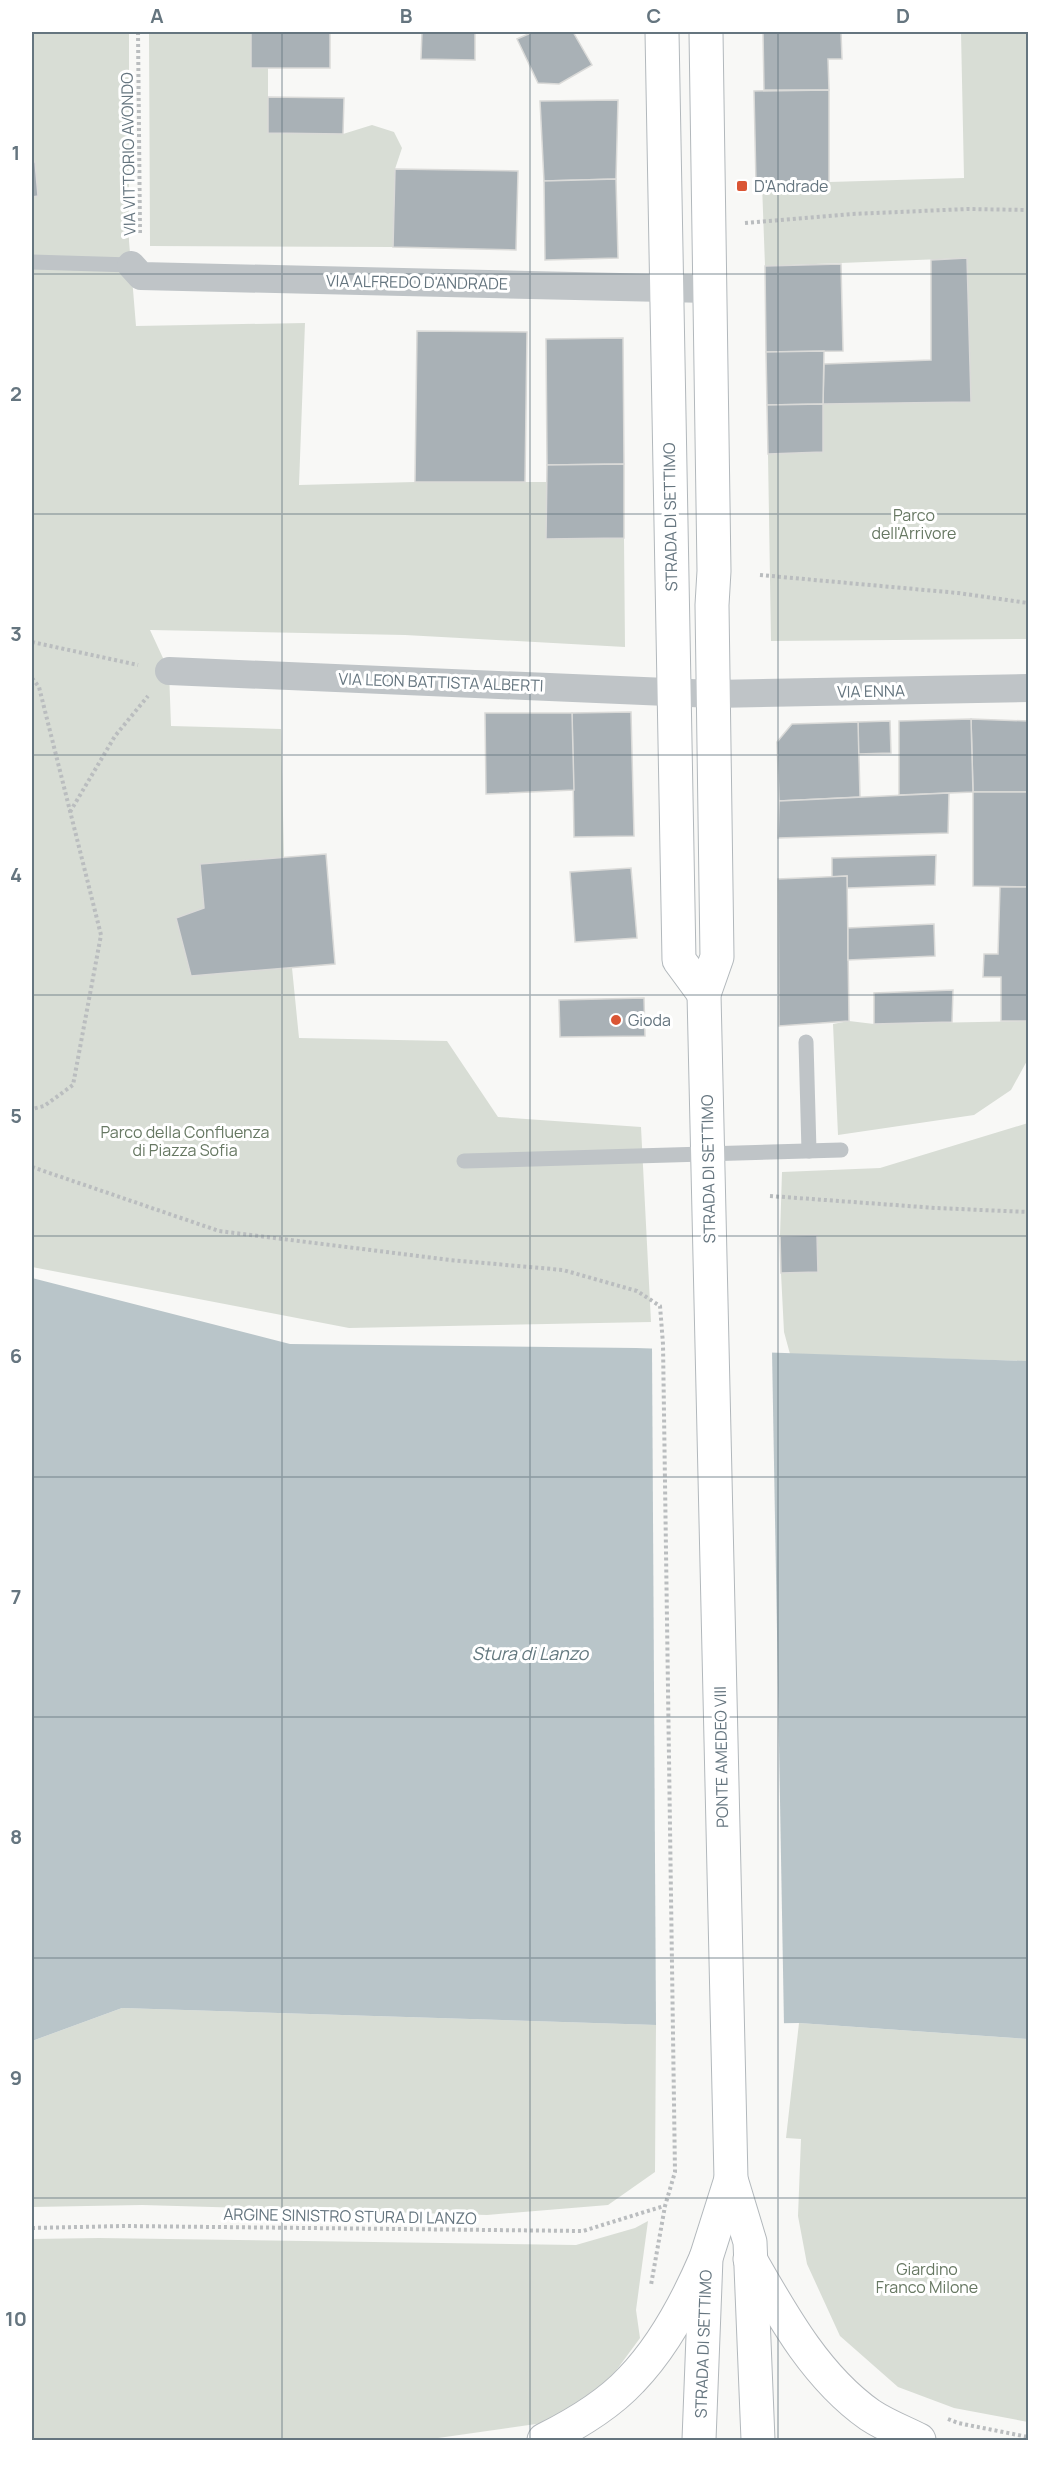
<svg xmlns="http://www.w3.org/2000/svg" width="1060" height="2472" font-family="Manrope,sans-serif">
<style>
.green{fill:#d8ddd5}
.water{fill:#b9c5c9}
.pier{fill:#f8f8f6}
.building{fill:#a9b1b6;stroke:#dadad8;stroke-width:1.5}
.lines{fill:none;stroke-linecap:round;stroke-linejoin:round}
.secondary-casing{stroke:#b2b8bc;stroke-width:35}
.primary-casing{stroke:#b3b8bc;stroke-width:35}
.path{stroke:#babdbf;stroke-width:4;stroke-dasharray:3 3;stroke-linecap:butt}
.lane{stroke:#bfc4c7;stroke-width:15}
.street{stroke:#bfc4c7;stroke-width:28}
.secondary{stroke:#fff;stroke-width:33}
.primary{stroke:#fff;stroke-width:33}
.grid{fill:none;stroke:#65757f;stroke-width:1.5;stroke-opacity:0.55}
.poi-dot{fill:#da5534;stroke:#fff;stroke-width:2}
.labels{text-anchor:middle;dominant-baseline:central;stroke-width:6;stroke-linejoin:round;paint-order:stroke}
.street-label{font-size:16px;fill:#65757f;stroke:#fff}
.poi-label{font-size:16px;fill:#65757f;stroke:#fff;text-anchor:start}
.park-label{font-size:16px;fill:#677863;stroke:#fff}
.water-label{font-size:18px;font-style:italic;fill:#657a80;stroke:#fff}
.neatline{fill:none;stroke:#65757f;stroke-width:2}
.grid-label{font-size:20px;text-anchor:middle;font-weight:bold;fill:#65757f}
</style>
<rect width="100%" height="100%" fill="#f8f8f6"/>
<!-- green -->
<g class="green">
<polygon points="32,32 129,32 129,241 136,326 305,323 299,485 415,482 547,482 547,539 624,538 625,647 405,635 150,630 169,671 171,726 281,729 284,858 200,864 204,908 177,918 191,975 292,968 299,1038 447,1041 498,1117 641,1127 651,1322 349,1328 32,1267"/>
<polygon points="149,32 251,32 251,68 268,68 268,133 343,134 372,125 394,132 402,148 395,169 393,247 150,246"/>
<polygon points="961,32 1028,32 1028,639 771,641 768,454 823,452 823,404 971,402 967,258 765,266 762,184 964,178"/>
<polygon points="849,1021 874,1024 1028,1021 1028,1059 1011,1090 974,1115 838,1135 833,1024"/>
<polygon points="1028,1123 1028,1361 790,1354 784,1332 781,1273 816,1235 780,1236 782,1172 880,1168"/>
<polygon points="122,2008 656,2025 655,2172 608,2205 487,2215 142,2205 32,2207 32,2041"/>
<polygon points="799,2023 1028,2039 1028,2422 954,2408 898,2387 840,2336 807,2264 798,2216 801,2139 786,2138"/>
<polygon points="648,2221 636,2310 640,2338 604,2387 543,2423 424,2440 32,2440 32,2239 99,2238 576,2245 635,2228"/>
</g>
<!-- water -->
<polygon class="water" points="32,1278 290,1344 636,1348 1028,1361 1028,2039 799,2023 656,2025 122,2008 32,2041"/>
<!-- pier -->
<polygon class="pier" points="652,1346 772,1351 784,2026 656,2028"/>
<!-- building -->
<g class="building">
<rect x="251" y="32" width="79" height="36"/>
<polygon points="422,32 475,32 475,60 421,59"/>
<polygon points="533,32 573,32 592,65 559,84 538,83 517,39"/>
<polygon points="763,32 841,32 842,59 828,59 829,90 764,90"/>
<polygon points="829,90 829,184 756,184 754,91"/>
<polygon points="268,97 344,98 343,134 268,133"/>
<polygon points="618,100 616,179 544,181 540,101"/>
<polygon points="32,162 35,162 38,196 32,197"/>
<polygon points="395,169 518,171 516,250 393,247"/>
<polygon points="616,179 618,258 545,260 544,181"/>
<polygon points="967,258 971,402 823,404 824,364 931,360 931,260"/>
<polygon points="841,264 843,351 766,352 765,266"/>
<polygon points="417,331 527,332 525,482 415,482"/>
<polygon points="623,338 624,464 547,465 546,339"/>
<polygon points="824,351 823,404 767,405 766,352"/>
<polygon points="823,404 823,452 768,454 767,405"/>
<polygon points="624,464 624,538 546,539 547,465"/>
<polygon points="631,712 634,836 574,837 572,713"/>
<polygon points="485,713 572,713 574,790 486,794"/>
<polygon points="971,719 1028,721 1028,792 973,792"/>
<polygon points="971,719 973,792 899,795 899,721"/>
<polygon points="890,721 891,753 858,754 858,722"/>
<polygon points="858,722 860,797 779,801 777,742 792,724"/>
<polygon points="973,792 1028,792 1028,887 973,886"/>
<polygon points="949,793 948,833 778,838 779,801"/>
<polygon points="326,854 335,964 191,976 176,918 204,908 200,864"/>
<polygon points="936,855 935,885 847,888 847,876 832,877 832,858"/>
<polygon points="631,868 637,938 575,942 570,872"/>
<polygon points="847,876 849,1021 779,1026 778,879"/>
<polygon points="1000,887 1028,887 1028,1021 1001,1021 1001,977 983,977 984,954 998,954"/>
<polygon points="934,924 935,956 848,960 848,928"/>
<polygon points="953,990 952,1022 874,1024 874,993"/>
<polygon points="644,998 645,1036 560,1037 559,1000"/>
<polygon points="817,1235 818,1272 781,1273 780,1236"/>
</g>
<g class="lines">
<defs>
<g id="secondary">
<polyline points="662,32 679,960 704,994"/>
<polyline points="706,32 714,571 712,605 717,957 704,994 731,2179 750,2242 758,2440"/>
<polyline points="699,2440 706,2258 731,2179"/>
</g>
<g id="primary">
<path d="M750 2259C782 2315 816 2377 870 2415 885 2425 903 2432 919 2440"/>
<path d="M544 2440C574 2425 607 2406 631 2380 663 2347 688 2300 706 2258"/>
</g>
</defs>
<!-- secondary casing -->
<use href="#secondary" class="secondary-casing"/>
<!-- primary casing -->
<use href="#primary" class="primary-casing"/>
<!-- path -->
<g class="path">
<polyline points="138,32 140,233"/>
<polyline points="745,223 852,214 968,209 1028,210"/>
<polyline points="760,575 958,593 1028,603"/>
<polyline points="32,642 138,665"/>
<polyline points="32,678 39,687 101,935 73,1085 44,1106 32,1109"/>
<polyline points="70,812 115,736 148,696"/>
<polyline points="32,1167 219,1231 450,1260 563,1270 637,1291 660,1306 663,1344 675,2172 665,2206 651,2285"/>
<polyline points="770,1196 936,1208 1028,1212"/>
<polyline points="32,2228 124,2226 583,2231 664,2206"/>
<polyline points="948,2419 958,2423 1028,2437"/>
</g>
<!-- lane -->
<g class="lane">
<polyline points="32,262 131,265"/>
<polyline points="806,1042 809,1151"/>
<polyline points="464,1161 841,1150"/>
</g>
<!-- street -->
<g class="street">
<polyline points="131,265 141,276 709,289"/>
<polyline points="169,671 714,694 1028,688"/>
</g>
<!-- secondary -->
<use href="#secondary" class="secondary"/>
<!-- primary -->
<use href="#primary" class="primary"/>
</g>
<!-- grid -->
<path class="grid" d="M282 32V2440M530 32V2440M778 32V2440M32 274H1028M32 514H1028M32 755H1028M32 995H1028M32 1236H1028M32 1477H1028M32 1717H1028M32 1958H1028M32 2198H1028"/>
<!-- markers -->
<g class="poi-dot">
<rect x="736" y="180" width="12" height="12" rx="3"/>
<circle cx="616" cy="1020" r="6"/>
</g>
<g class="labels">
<!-- street labels -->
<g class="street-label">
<text transform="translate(128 154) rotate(-91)">VIA VITTORIO AVONDO</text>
<text transform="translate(417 282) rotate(1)">VIA ALFREDO D'ANDRADE</text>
<text transform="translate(670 517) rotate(-91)">STRADA DI SETTIMO</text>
<text transform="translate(441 682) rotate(2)">VIA LEON BATTISTA ALBERTI</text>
<text transform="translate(871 691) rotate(-1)">VIA ENNA</text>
<text transform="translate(708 1169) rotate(-91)">STRADA DI SETTIMO</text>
<text transform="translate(721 1757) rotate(-91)">PONTE AMEDEO VIII</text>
<text transform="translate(350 2216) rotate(1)">ARGINE SINISTRO STURA DI LANZO</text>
<text transform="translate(703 2344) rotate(-88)">STRADA DI SETTIMO</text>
</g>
<!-- poi labels -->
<g class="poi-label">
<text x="754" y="186">D'Andrade</text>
<text x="628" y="1020">Gioda</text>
</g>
<!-- park labels -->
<g class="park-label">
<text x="914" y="515">Parco<tspan x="914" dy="18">dell'Arrivore</tspan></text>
<text x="185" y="1132">Parco della Confluenza<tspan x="185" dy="18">di Piazza Sofia</tspan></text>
<text x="927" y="2269">Giardino<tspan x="927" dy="18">Franco Milone</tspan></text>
</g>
<!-- water labels -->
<g class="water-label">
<text x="530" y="1653">Stura di Lanzo</text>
</g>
</g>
<!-- border -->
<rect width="1060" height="2472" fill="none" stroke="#ffffff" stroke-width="66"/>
<rect x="33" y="33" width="994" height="2406" class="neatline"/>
<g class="grid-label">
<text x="157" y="23">A</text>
<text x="406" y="23">B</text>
<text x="654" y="23">C</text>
<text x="903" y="23">D</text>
<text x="16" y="160">1</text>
<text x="16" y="401">2</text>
<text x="16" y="641">3</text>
<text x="16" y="882">4</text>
<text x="16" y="1123">5</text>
<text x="16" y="1363">6</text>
<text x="16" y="1604">7</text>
<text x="16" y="1844">8</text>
<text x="16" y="2085">9</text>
<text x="16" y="2326">10</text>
</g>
</svg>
